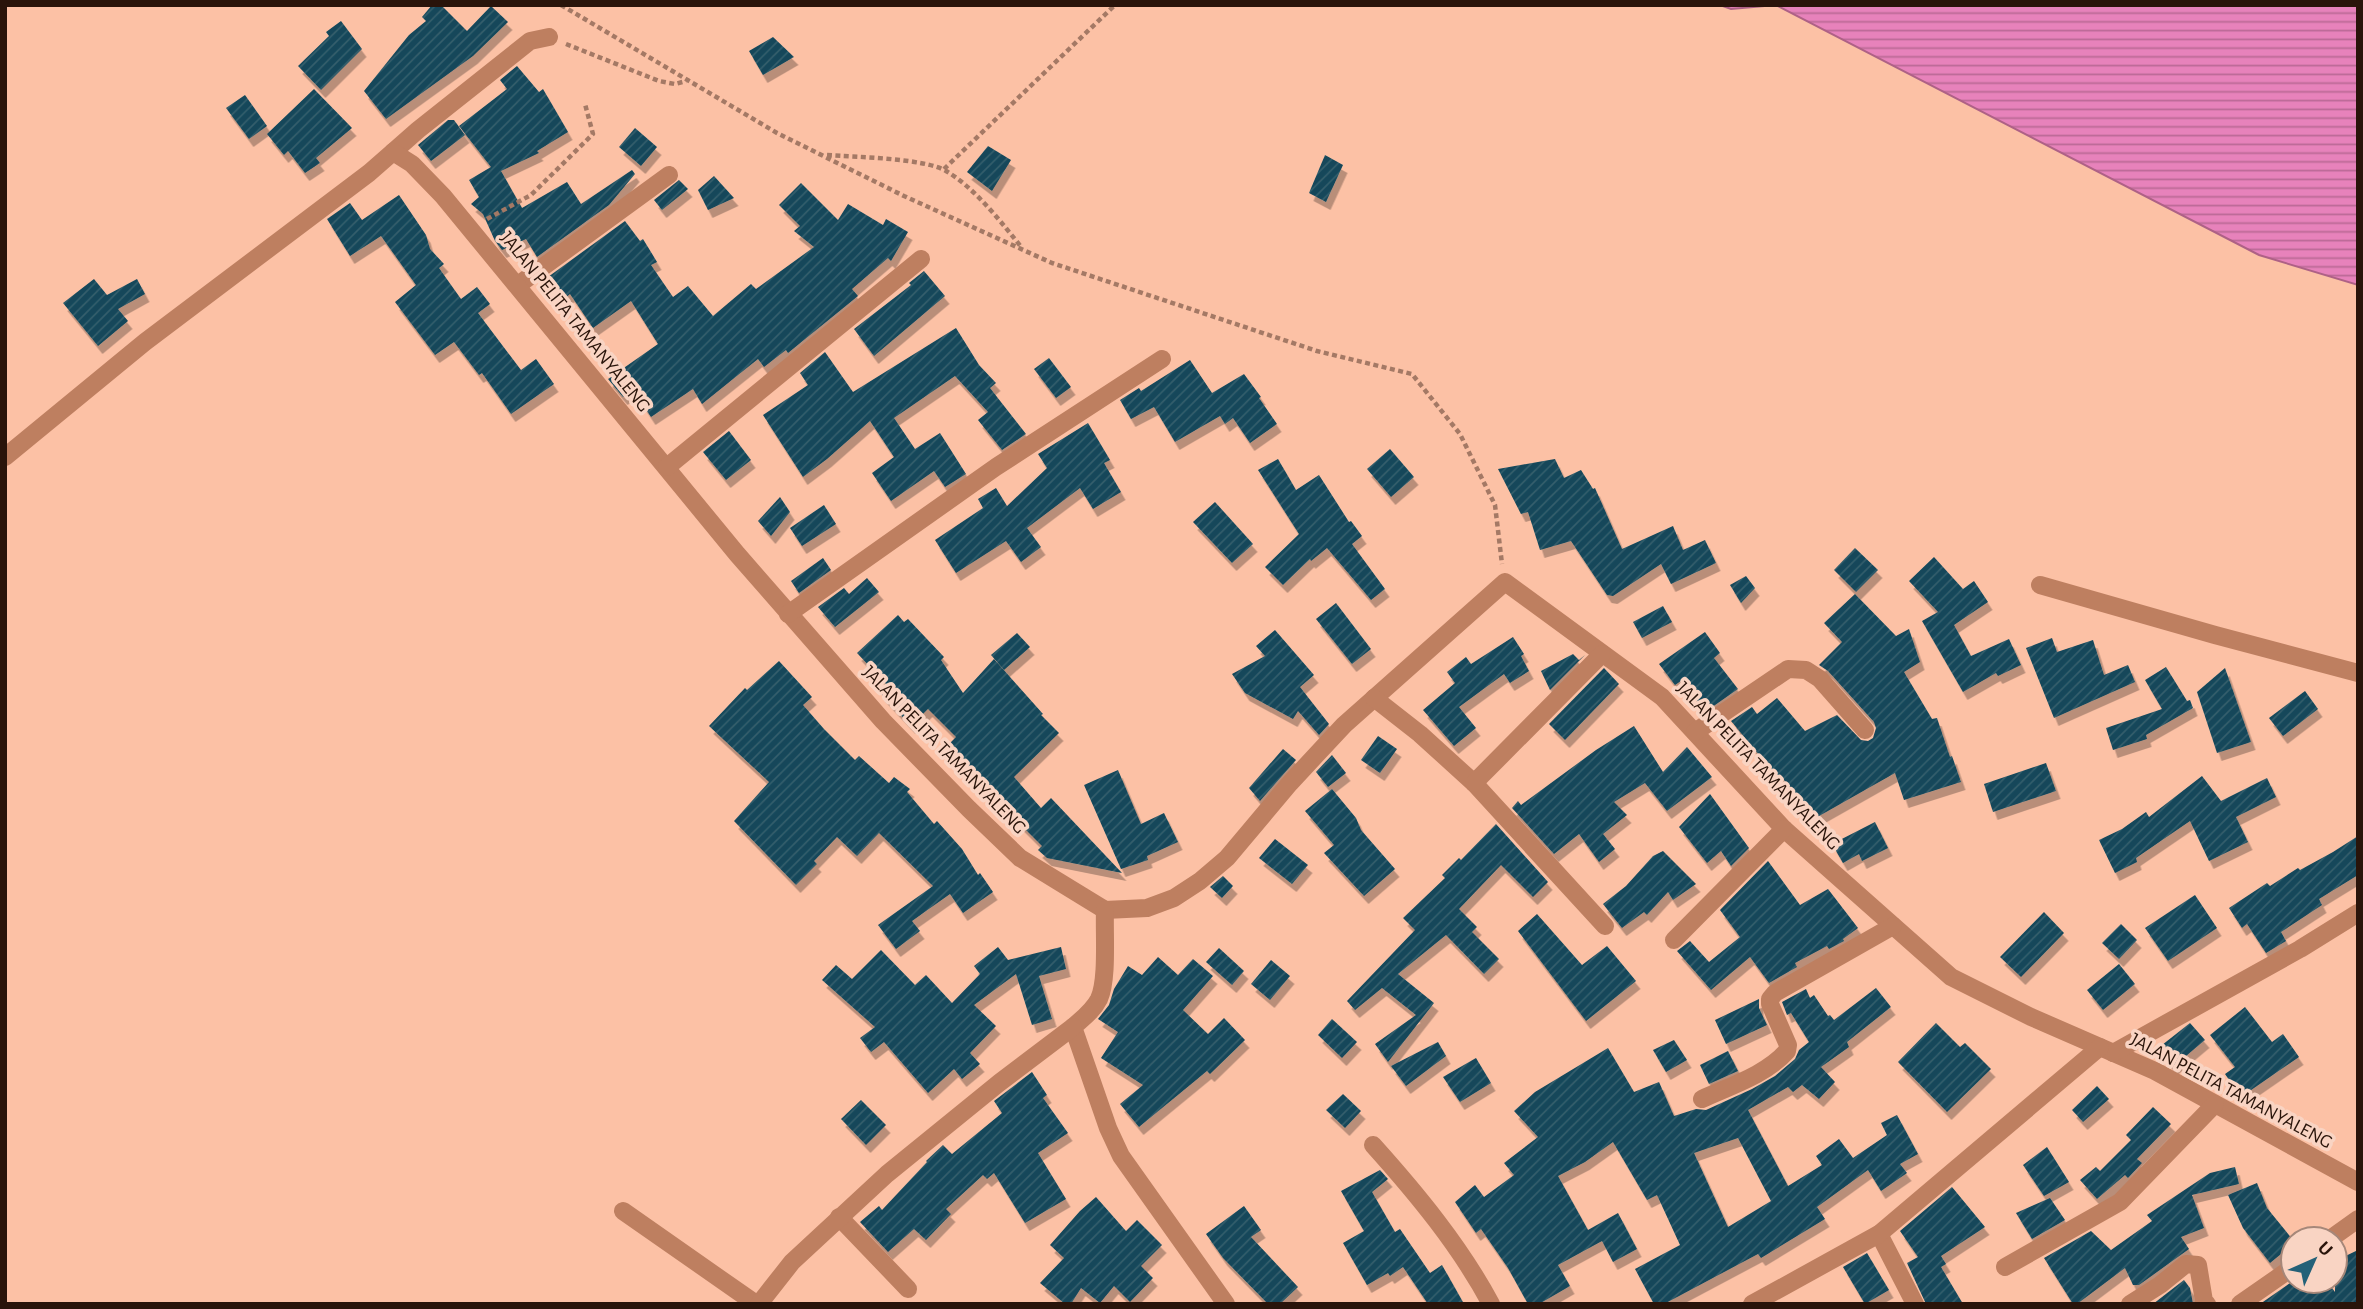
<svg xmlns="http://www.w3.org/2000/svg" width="2363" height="1309" font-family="'Alegreya Sans',sans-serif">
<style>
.water{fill:url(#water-rules);stroke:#ae6186;stroke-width:2}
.building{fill:url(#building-hatch);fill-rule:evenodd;filter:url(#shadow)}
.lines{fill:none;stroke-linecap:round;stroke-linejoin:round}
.path{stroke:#a47965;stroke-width:4.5;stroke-dasharray:5 3.5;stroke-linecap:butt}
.minor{stroke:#be7f60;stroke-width:18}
.labels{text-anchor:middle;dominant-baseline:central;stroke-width:7;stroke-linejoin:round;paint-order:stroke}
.street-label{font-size:19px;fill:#29140a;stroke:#f9d4c3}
</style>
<defs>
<pattern id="water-rules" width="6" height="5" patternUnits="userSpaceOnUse" patternTransform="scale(1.75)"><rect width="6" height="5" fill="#e782bb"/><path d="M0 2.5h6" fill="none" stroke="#bb6996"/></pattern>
<pattern id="building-hatch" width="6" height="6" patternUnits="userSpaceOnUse" patternTransform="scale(1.75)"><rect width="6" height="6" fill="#12475a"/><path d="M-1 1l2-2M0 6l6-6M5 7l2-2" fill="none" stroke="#355e6c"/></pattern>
<filter id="shadow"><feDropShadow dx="4.5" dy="8" stdDeviation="0" flood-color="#0004"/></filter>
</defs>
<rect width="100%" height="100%" fill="#fcc1a5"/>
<!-- water -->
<polygon class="water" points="1720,5 2358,5 2358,285 2259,255 1776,5 1731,9"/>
<!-- building -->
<g class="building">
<polygon points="432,5 441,5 467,31 491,6 508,22 473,56 386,119 364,91 409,35 426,21 422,17"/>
<polygon points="341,21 362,49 321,90 298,66 329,36 326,32"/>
<polygon points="773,37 794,57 763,75 749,51"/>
<polygon points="517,66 539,92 543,89 568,132 537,151 539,153 501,171 522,208 567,182 581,204 632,170 635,174 609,205 537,257 526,239 502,250 495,241 483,214 471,204 479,197 469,180 491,167 459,126 507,89 500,80"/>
<polygon points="314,89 352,128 316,158 320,163 305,173 288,151 284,155 267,134"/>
<polygon points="245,95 267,126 249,139 226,108"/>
<polygon points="448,120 454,120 465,135 431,161 418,145"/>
<polygon points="635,128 657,147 641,166 619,147"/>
<polygon points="988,146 1011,160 992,191 967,172"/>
<polygon points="1325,155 1343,165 1326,202 1309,193"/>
<polygon points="714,176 734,198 708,210 698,190"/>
<polygon points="679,180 688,189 662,210 654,200"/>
<polygon points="801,183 838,220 848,204 883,225 886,219 908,232 891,261 888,258 852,289 858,296 788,353 786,350 764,367 758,359 702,404 693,389 651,417 633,390 623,397 608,379 658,344 631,301 593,328 570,294 562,301 546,280 548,277 625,221 640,241 643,239 657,262 651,265 673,297 688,286 713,316 751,284 756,289 814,247 794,231 800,226 779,205"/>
<polygon points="399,195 426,235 430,249 444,264 439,268 461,299 477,287 490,304 478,313 521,370 536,359 554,384 511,414 482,373 479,375 454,342 435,355 395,302 416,285 381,236 350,256 327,219 350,203 362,220"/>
<polygon points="924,271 945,296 874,356 854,329 911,285 909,283"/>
<polygon points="94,279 107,295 137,279 145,294 118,309 128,321 98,346 63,303"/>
<polygon points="956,328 979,365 996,383 990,388 1026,434 1002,450 978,420 988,412 955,376 894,418 915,449 940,433 966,474 945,487 934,471 891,501 872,473 894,457 870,421 827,459 803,477 763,415 808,385 800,373 825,352 853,392"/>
<polygon points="1049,358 1071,387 1056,398 1034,369"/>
<polygon points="1190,360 1212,393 1244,374 1261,397 1259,398 1277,424 1250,443 1233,418 1225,424 1220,416 1175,442 1154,407 1131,419 1120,400 1139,388 1141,391"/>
<polygon points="1088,423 1110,460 1104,463 1121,492 1093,509 1080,488 1027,528 1041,547 1021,562 1006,541 956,573 935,540 983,508 978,499 996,488 1007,506 1047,468 1038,454"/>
<polygon points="729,431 751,460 726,480 703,452"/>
<polygon points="1390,449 1414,477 1391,497 1367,469"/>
<polygon points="1278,459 1296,490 1319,475 1349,522 1351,521 1362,536 1352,544 1385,589 1371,600 1327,548 1311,561 1310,559 1283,585 1265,567 1299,534 1258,470"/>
<polygon points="1555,459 1564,478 1581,470 1593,489 1595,488 1622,549 1673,526 1683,550 1705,540 1716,563 1671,584 1661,564 1613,596 1607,595 1571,541 1540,550 1528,512 1521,514 1498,469"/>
<polygon points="780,497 790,512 771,536 758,521"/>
<polygon points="1215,502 1253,544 1232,563 1193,522"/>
<polygon points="824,505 836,524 802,546 790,528"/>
<polygon points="1855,548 1878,570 1856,592 1834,570"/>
<polygon points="1934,557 1963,589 1974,581 1988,602 1954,625 1971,656 2009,639 2021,665 1998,676 1996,673 1963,692 1922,621 1938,612 1909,581"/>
<polygon points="823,558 831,570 799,593 791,581"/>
<polygon points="1746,576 1755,588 1741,603 1730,585"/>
<polygon points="867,578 879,592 835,627 818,607 844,588 849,594"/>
<polygon points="1855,594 1896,636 1909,629 1920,662 1904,672 1932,719 1937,718 1950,757 1952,756 1961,782 1904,800 1895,773 1812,820 1782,777 1779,779 1731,721 1752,707 1757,714 1777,698 1805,731 1837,715 1861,740 1868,741 1873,738 1876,728 1874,722 1828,671 1819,665 1842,642 1824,623"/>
<polygon points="1336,603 1371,649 1352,664 1316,619"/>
<polygon points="1663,606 1672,622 1642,638 1633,622"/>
<polygon points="898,615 904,622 908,619 944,657 941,660 963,693 994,659 1043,714 1041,715 1059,733 1014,777 1041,808 1051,798 1122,873 1047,858 1038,850 1042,846 1014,818 1009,823 980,789 982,786 944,749 956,737 928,709 911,726 881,694 889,687 857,653"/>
<polygon points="1275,630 1314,675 1300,687 1329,724 1319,735 1298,711 1293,719 1245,693 1232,674 1265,656 1256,646"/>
<polygon points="1705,632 1720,653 1714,658 1738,689 1705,712 1681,681 1675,685 1659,664"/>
<polygon points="1017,633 1030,647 1004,670 991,655"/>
<polygon points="1513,637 1524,654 1521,656 1529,671 1510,683 1504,674 1459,707 1476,728 1454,746 1423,710 1455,683 1447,672 1466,657 1471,664"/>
<polygon points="2052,638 2057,652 2093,640 2104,675 2128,665 2135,682 2054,718 2026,648"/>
<polygon points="1573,654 1579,660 1585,655 1550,690 1541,671"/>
<polygon points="779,661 812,697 803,705 824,729 855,760 859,756 889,783 894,777 910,789 907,792 934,824 937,821 962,849 978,875 980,873 993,892 963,913 950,894 912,921 920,931 896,949 878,925 933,886 879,833 857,856 837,837 814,861 817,864 796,885 734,821 769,782 709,726 745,688 747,690"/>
<polygon points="2166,667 2187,701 2190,700 2193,708 2146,735 2147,739 2113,750 2106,728 2162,709 2145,680"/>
<polygon points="1604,668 1619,684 1565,740 1549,724"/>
<polygon points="2225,668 2251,742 2217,753 2197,692"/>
<polygon points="2305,691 2318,709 2283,736 2269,718"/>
<polygon points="1634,726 1663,772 1687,747 1712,777 1667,811 1645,783 1614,802 1627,815 1603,834 1615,849 1599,862 1579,834 1554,854 1512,808 1518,801 1521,805 1596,750"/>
<polygon points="1378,736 1397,749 1380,773 1361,760"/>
<polygon points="1283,749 1296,760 1260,801 1249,788"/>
<polygon points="1332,755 1346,773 1328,787 1316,772"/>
<polygon points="2046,763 2056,791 1993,812 1984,784"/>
<polygon points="1118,770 1141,824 1164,813 1178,842 1147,856 1148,860 1121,869 1084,785"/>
<polygon points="2202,776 2221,801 2267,778 2276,797 2236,817 2248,842 2209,861 2190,821 2136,858 2137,862 2115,873 2099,840 2122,829 2146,812 2149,817"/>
<polygon points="1332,789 1356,818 1361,830 1395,869 1364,896 1324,853 1334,845 1305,811"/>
<polygon points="1710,794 1749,848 1731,866 1721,851 1707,863 1679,827"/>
<polygon points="1875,822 1888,848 1862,861 1859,854 1843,863 1832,844"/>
<polygon points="1496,824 1548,882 1533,897 1501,865 1459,909 1477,927 1472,932 1499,959 1484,974 1446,935 1398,974 1434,1003 1388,1062 1375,1044 1416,1015 1382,988 1355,1010 1347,1001 1415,930 1403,918 1445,878 1442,875 1459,858 1461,860"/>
<polygon points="2358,836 2358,875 2319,899 2322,905 2281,932 2286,941 2266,953 2247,924 2242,928 2229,908 2267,883 2270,886 2298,868 2300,870 2333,852"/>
<polygon points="1275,839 1308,865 1292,884 1259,858"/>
<polygon points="1663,851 1696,884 1673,900 1668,892 1647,915 1644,912 1622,928 1603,904 1626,886 1653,856"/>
<polygon points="1768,861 1800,905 1828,889 1858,928 1843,939 1844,941 1829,949 1827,946 1795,963 1797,967 1769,983 1750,957 1711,990 1677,951 1690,941 1709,962 1740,937 1720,910"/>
<polygon points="1223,876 1233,886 1222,898 1210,887"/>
<polygon points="2195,895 2217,928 2168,961 2145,928"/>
<polygon points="2044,912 2064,933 2021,977 2000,957"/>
<polygon points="1537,914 1582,965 1607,946 1636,981 1586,1021 1518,931"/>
<polygon points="2121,924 2137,940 2119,959 2102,943"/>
<polygon points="998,947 1008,960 1061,947 1066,969 1039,976 1052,1019 1032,1025 1016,974 974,1005 996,1026 970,1053 980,1064 962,1079 954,1069 928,1093 884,1042 871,1052 860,1038 875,1027 822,980 836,965 852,979 881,950 915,985 926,975 952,1003 980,974 974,966"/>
<polygon points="1219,948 1244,971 1232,985 1206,962"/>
<polygon points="1158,957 1178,975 1193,959 1213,976 1183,1010 1208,1034 1224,1018 1245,1040 1210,1074 1207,1071 1139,1127 1120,1104 1143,1085 1101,1058 1118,1032 1098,1019 1109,1005 1114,989 1128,966 1142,975"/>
<polygon points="1271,960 1290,976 1270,1000 1251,984"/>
<polygon points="2119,964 2135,984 2103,1010 2087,990"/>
<path d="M1876 988 1891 1007 1847 1042 1849 1047 1821 1067 1835 1082 1819 1099 1802 1085 1793 1092 1788 1087 1748 1110 1788 1186 1822 1165 1816 1156 1839 1139 1853 1158 1887 1135 1881 1123 1897 1115 1918 1154 1900 1164 1907 1173 1881 1191 1868 1170 1817 1207 1825 1219 1761 1258 1758 1254 1664 1304H1654L1635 1269 1680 1245 1657 1195 1647 1200 1613 1142 1585 1162 1558 1176 1588 1230 1618 1213 1637 1249 1613 1262 1602 1241 1558 1265 1570 1286 1539 1304H1528L1508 1268 1481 1229 1476 1233 1455 1202 1475 1185 1484 1197 1514 1175 1504 1163 1538 1137 1514 1111 1535 1092 1608 1048 1634 1092 1659 1082 1674 1116 1696 1109 1706 1110 1752 1089 1775 1076 1795 1059 1799 1050 1809 1042 1791 1013 1787 1015 1782 1002 1806 989 1810 998 1814 995 1828 1016 1830 1015 1834 1020ZM1738 1138 1771 1201 1728 1227 1694 1153Z"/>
<polygon points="1759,999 1759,1008 1767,1025 1726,1044 1715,1020"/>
<polygon points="2245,1007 2272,1042 2283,1034 2299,1057 2241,1097 2225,1074 2235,1067 2210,1035"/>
<polygon points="1332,1019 1357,1042 1342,1058 1318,1035"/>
<polygon points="1936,1023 1960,1047 1965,1043 1991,1069 1947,1112 1898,1062"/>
<polygon points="2190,1023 2205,1040 2173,1067 2157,1049"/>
<polygon points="1674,1040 1687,1060 1666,1072 1653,1050"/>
<polygon points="1438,1042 1446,1056 1406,1086 1391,1066"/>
<polygon points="1728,1051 1738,1071 1709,1084 1700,1065"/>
<polygon points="1476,1058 1491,1083 1460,1102 1443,1077"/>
<polygon points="1032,1072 1047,1095 1043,1098 1068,1133 1038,1153 1066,1199 1025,1223 994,1173 987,1179 983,1175 946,1209 951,1214 926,1240 914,1229 888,1252 860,1222 879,1206 882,1210 927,1162 926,1161 943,1145 952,1154 1002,1113 994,1101"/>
<polygon points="2097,1086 2109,1099 2083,1122 2072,1110"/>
<polygon points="1343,1094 1361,1111 1345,1128 1326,1110"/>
<polygon points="861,1100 886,1125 866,1145 841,1119"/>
<polygon points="2153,1107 2171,1124 2137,1159 2142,1163 2128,1178 2125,1175 2097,1199 2080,1180 2096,1167 2100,1171 2131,1140 2126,1135"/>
<polygon points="2047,1147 2069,1182 2044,1196 2023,1165"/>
<polygon points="2235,1167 2239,1184 2192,1195 2204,1228 2181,1237 2189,1249 2139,1285 2133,1285 2125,1268 2077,1304 2073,1304 2044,1258 2091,1231 2111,1250 2152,1221 2147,1215 2210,1173"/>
<polygon points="1380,1170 1388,1179 1372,1192 1395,1232 1400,1229 1430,1273 1442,1265 1464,1304 1428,1304 1403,1267 1390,1276 1388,1273 1367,1285 1343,1243 1364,1231 1341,1191"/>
<polygon points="2257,1183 2267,1208 2293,1240 2293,1244 2270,1263 2243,1228 2228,1195"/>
<polygon points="1952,1187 1985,1227 1941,1256 1946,1264 1941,1267 1963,1304 1926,1304 1907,1263 1918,1257 1900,1231"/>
<polygon points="1096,1197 1126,1231 1137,1220 1162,1245 1141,1266 1153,1278 1130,1302 1114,1286 1100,1303 1081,1288 1071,1304 1065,1304 1040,1283 1064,1258 1050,1245 1080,1211"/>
<polygon points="2050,1198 2065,1220 2032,1239 2016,1213"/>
<polygon points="1244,1206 1261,1230 1251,1237 1298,1287 1280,1304 1268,1304 1223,1258 1206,1234"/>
<polygon points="2358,1250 2358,1304 2260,1304 2293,1281 2327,1281 2335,1292 2335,1261"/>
<polygon points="1867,1253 1889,1290 1865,1304 1843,1267"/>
<polygon points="2184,1280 2190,1288 2193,1304 2153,1304"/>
</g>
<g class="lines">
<!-- path -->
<g class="path">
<polyline points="561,5 777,133 904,196 1052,263 1317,351 1412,374 1460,434 1495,505 1502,564"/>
<polyline points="566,44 659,81 675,84 686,81"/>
<path d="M827 155C855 157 924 158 946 171 974 187 1002 223 1022 248"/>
<polyline points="944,169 1115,5"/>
<polyline points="487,219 531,195 593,134 585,104"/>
</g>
<!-- minor -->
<g class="minor">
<polyline points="393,152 418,130 530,41 549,37"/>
<polyline points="518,285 669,175"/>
<polyline points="5,457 145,342 369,173 393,152 412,164 443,196 737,554 883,721 969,809 1020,858 1105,910 1147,908 1174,898 1200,881 1227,858 1290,783 1344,725 1505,582 1662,697 1784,829 1951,977 2031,1017 2155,1071 2358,1182"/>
<polyline points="667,467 921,259"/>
<polyline points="2040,585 2215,635 2358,673"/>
<polyline points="788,614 996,467 1162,359"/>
<polyline points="1374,698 1420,734 1474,783 1605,926"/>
<polyline points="1695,732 1788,669 1806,670 1820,679 1865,730"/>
<polyline points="1474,783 1602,654"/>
<path d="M1105 910C1104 934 1108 979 1099 999 1093 1011 1082 1019 1073 1027L1108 1128 1121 1156 1226 1304"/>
<polyline points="1674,940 1784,829"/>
<polyline points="2113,1053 2300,949 2358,913"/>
<path d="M1702 1099C1730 1086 1766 1075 1787 1051L1788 1045 1770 1004V999L1775 993 1893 926"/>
<path d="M1373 1145C1417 1194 1460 1246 1491 1304"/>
<polyline points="623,1211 756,1304"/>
<polyline points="839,1217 908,1289"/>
<polyline points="1879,1234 1915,1304"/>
<polyline points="2330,1239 2358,1219"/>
<polyline points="2005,1267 2120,1202 2215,1104"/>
<polyline points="759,1304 792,1262 887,1174 999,1083 1073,1027"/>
<polyline points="1752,1304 1879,1234 2100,1047"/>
<polyline points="2130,1304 2160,1285 2186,1264 2198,1265 2204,1301 2207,1304"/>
<polyline points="2240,1304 2293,1267"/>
</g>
</g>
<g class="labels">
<!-- street labels -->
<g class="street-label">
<text transform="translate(575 322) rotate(51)">JALAN PELITA TAMANYALENG</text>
<text transform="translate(944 750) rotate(46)">JALAN PELITA TAMANYALENG</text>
<text transform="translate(1758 766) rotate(46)">JALAN PELITA TAMANYALENG</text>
<text transform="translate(2231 1091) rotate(28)">JALAN PELITA TAMANYALENG</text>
</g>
</g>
<!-- border -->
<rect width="2363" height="1309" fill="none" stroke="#29140a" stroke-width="14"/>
<!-- north arrow -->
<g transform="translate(2314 1260) rotate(45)"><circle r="33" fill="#f9d4c3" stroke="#a68779" stroke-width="2"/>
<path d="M0-5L12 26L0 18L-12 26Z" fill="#246178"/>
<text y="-10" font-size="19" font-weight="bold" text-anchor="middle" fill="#29140a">U</text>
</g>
</svg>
